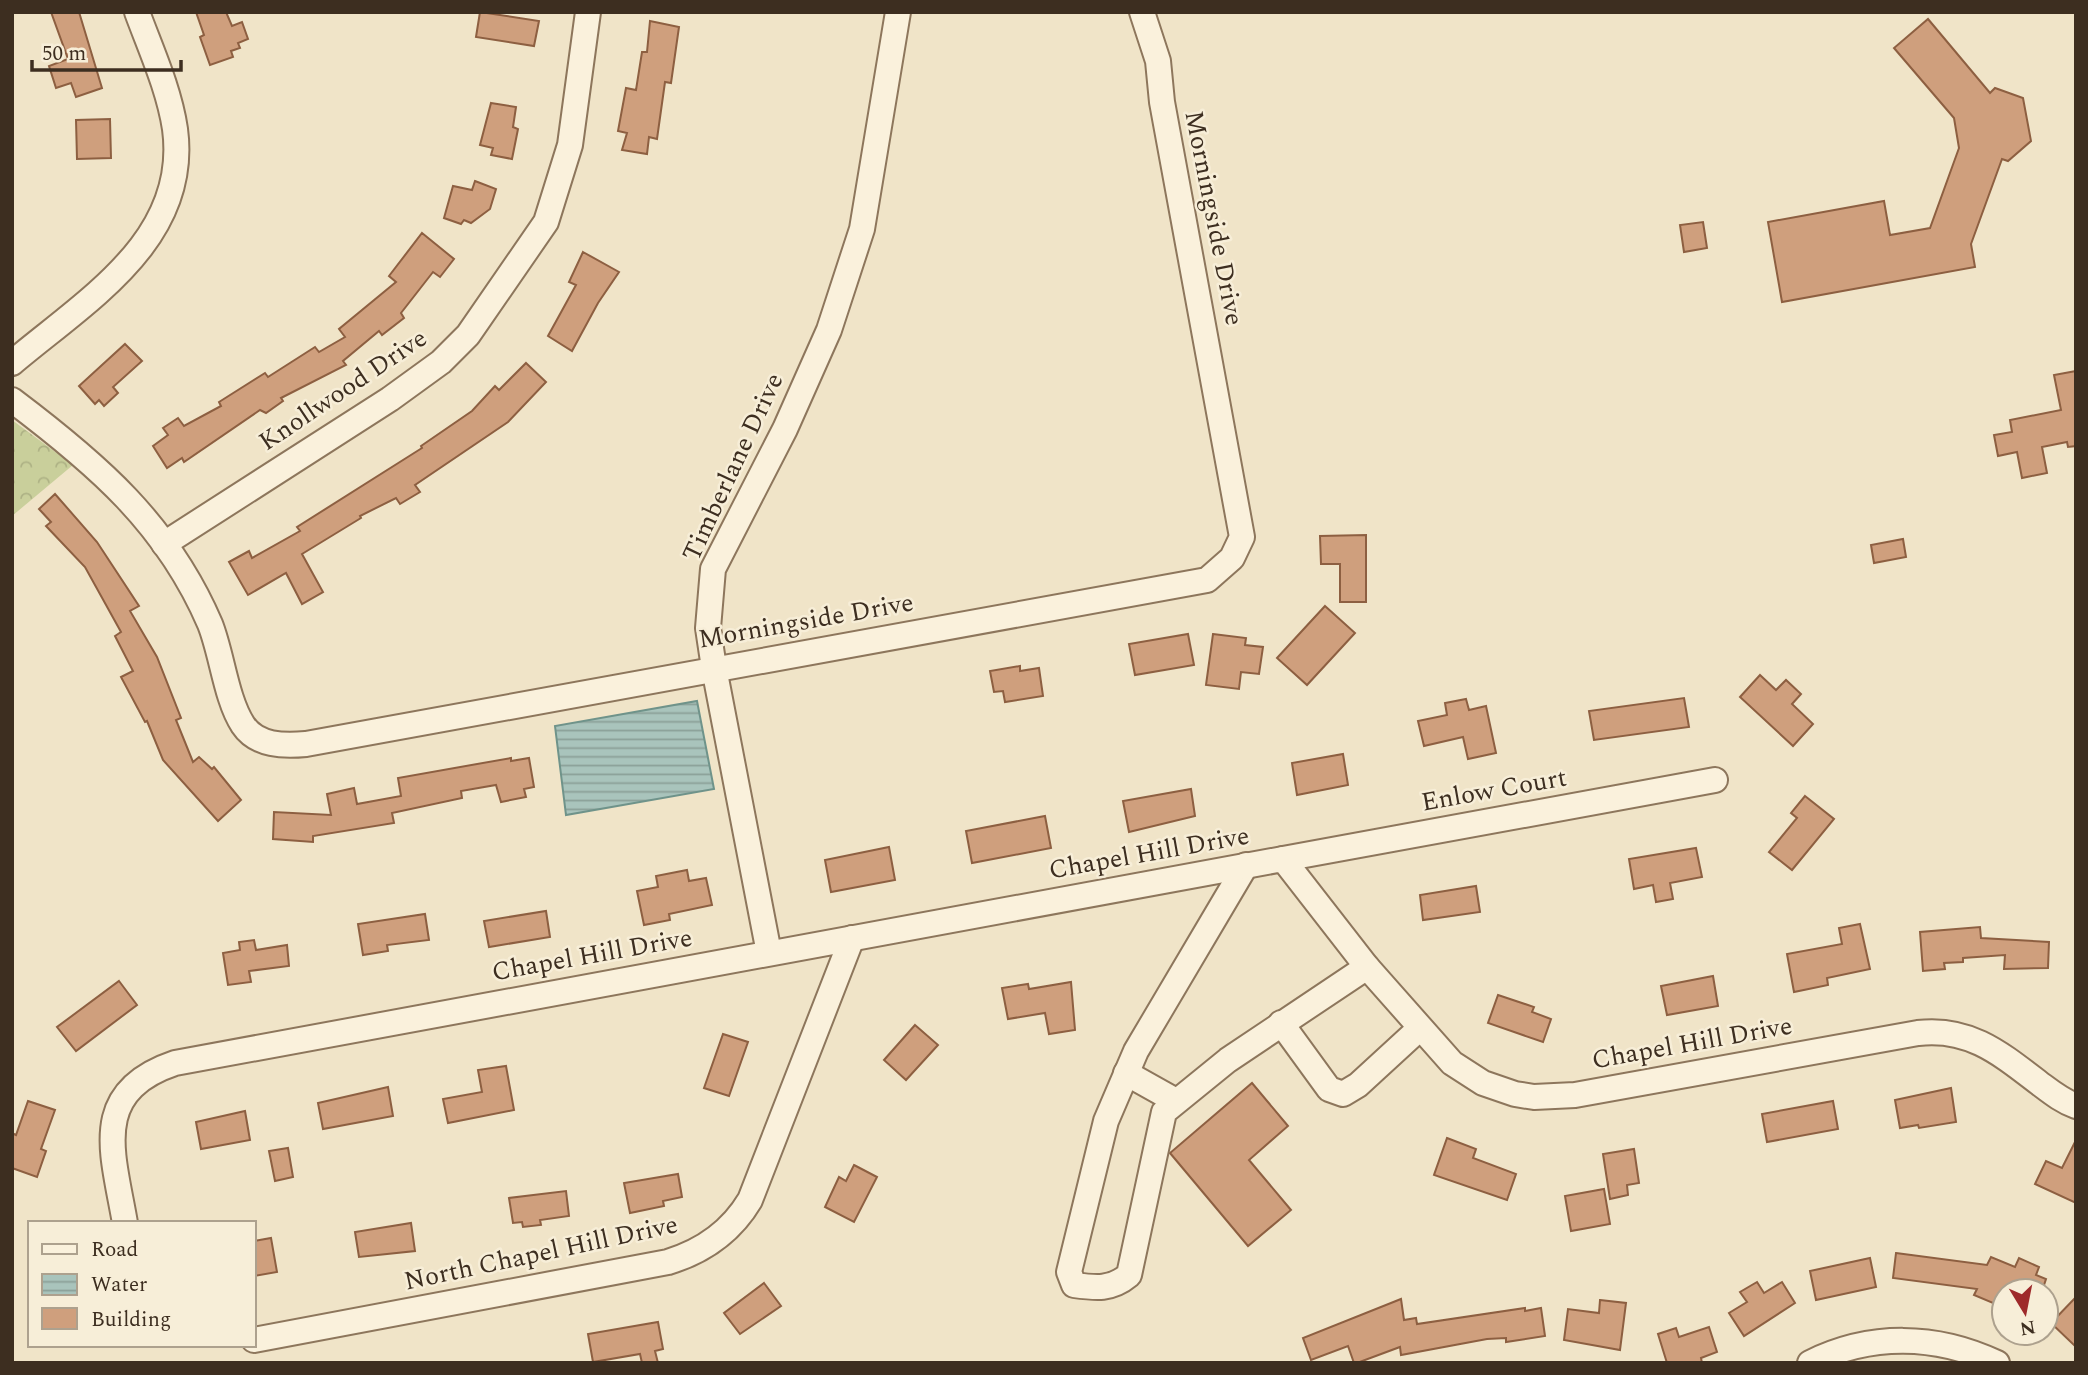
<svg xmlns="http://www.w3.org/2000/svg" width="2088" height="1375" font-family="Spectral,serif">
<style>
.forest{fill:url(#forest-crowns)}
.water{fill:url(#water-rules);stroke:#6f938a;stroke-width:2}
.building{fill:#cf9f7d;stroke:#8d5f41;stroke-width:2}
.lines{fill:none;stroke-linecap:round;stroke-linejoin:round}
.minor-casing{stroke:#8d765c;stroke-width:28}
.minor{stroke:#faf1dc;stroke-width:24}
.labels{text-anchor:middle;dominant-baseline:central;stroke-width:5;stroke-linejoin:round;paint-order:stroke}
.street-label{font-size:26px;fill:#3d2e20;stroke:#f7eed8}
</style>
<defs>
<pattern id="forest-crowns" width="20" height="18" patternUnits="userSpaceOnUse" patternTransform="scale(1.75)"><rect width="20" height="18" fill="#c9cf9b"/><path d="M2 6a3 3 0 1 1 6 0M12 15a3 3 0 1 1 6 0" fill="none" stroke="#aeb285"/></pattern>
<pattern id="water-rules" width="6" height="5" patternUnits="userSpaceOnUse" patternTransform="scale(1.75)"><rect width="6" height="5" fill="#a9c4bc"/><path d="M0 2.5h6" fill="none" stroke="#8ba098"/></pattern>
</defs>
<rect width="100%" height="100%" fill="#f0e4c8"/>
<!-- forest -->
<polygon class="forest" points="12,420 73,465 12,516"/>
<!-- water -->
<polygon class="water" points="697,701 714,789 566,815 555,726"/>
<!-- building -->
<g class="building">
<polygon points="51,12 79,12 102,88 76,97 71,83 56,88 49,66 68,59"/>
<polygon points="196,12 226,12 232,26 242,22 248,39 238,43 240,48 231,51 233,57 210,65 200,37 204,35"/>
<polygon points="480,12 539,21 534,46 476,37"/>
<polygon points="1928,19 1990,93 1995,88 2023,98 2031,141 2008,161 2002,159 1971,244 1975,267 1782,302 1768,222 1884,201 1890,235 1930,228 1959,148 1954,118 1894,48"/>
<polygon points="650,21 679,27 671,83 665,82 657,139 649,137 647,154 622,150 627,133 618,131 626,88 636,90 642,52 647,52"/>
<polygon points="491,103 516,107 513,127 518,129 512,159 491,155 493,148 480,145"/>
<polygon points="110,119 111,158 77,159 76,120"/>
<polygon points="475,181 496,189 490,209 471,223 464,220 461,224 444,218 453,186 472,190"/>
<polygon points="1703,222 1707,248 1684,252 1680,225"/>
<polygon points="422,233 454,259 440,277 433,272 401,313 404,318 382,335 379,331 343,361 346,365 281,398 283,401 266,413 260,410 184,462 182,458 167,468 153,446 168,435 163,428 178,418 184,426 221,406 219,402 265,373 268,377 315,347 319,352 345,337 339,329 396,282 389,276"/>
<polygon points="583,252 619,272 598,303 572,351 548,336 576,285 569,282"/>
<polygon points="125,344 142,361 113,387 118,393 104,406 99,400 95,404 79,386"/>
<polygon points="526,363 546,382 508,422 415,485 420,492 400,504 396,498 360,516 361,518 302,554 323,592 302,604 286,573 248,595 229,562 249,551 252,558 300,531 297,527 422,448 421,446 472,411 495,386 499,390"/>
<polygon points="2076,371 2076,446 2068,447 2067,442 2042,447 2047,473 2022,478 2017,452 1998,456 1994,435 2012,432 2010,420 2061,410 2054,375"/>
<polygon points="55,494 97,542 139,606 130,611 157,657 181,718 176,720 193,762 199,757 212,769 214,767 241,800 218,821 163,760 147,721 145,722 121,677 133,671 115,636 121,632 85,567 46,526 51,522 39,509"/>
<polygon points="1366,535 1366,602 1340,602 1340,564 1321,564 1320,536"/>
<polygon points="1903,539 1906,557 1874,563 1871,545"/>
<polygon points="1325,606 1355,633 1307,685 1277,658"/>
<polygon points="1188,634 1194,665 1135,675 1129,644"/>
<polygon points="1213,634 1246,638 1245,645 1263,647 1259,674 1241,672 1239,689 1206,685"/>
<polygon points="1020,666 1020,671 1039,668 1043,696 1005,702 1003,691 994,692 990,671"/>
<polygon points="1760,675 1776,690 1786,680 1801,694 1792,704 1813,724 1793,746 1740,697"/>
<polygon points="1684,698 1689,727 1594,740 1589,711"/>
<polygon points="1466,699 1469,710 1486,706 1496,753 1468,759 1463,737 1424,746 1418,721 1447,715 1445,703"/>
<polygon points="1343,754 1348,785 1297,795 1292,763"/>
<polygon points="511,758 511,761 529,758 534,787 524,789 526,797 501,802 496,785 461,791 462,798 392,813 394,823 313,836 313,842 273,839 274,812 331,815 327,794 354,788 357,804 401,796 398,778"/>
<polygon points="1191,789 1195,816 1129,832 1123,801"/>
<polygon points="1805,796 1834,819 1792,870 1769,852 1797,818 1791,813"/>
<polygon points="1045,816 1051,848 972,863 966,831"/>
<polygon points="889,847 895,880 831,892 825,860"/>
<polygon points="1696,848 1702,877 1670,883 1673,899 1656,902 1653,885 1634,889 1629,859"/>
<polygon points="687,870 689,881 706,878 712,905 669,914 670,920 644,925 637,891 658,887 656,876"/>
<polygon points="1476,886 1480,912 1423,920 1420,895"/>
<polygon points="546,911 550,937 489,947 484,921"/>
<polygon points="425,914 429,940 387,945 388,951 363,955 358,924"/>
<polygon points="1860,924 1870,969 1827,978 1828,985 1794,992 1787,954 1842,944 1839,928"/>
<polygon points="1980,927 1981,938 2049,942 2048,968 2004,969 2005,955 1963,958 1963,962 1944,963 1945,969 1923,971 1920,932"/>
<polygon points="254,940 256,950 287,945 289,966 249,971 251,982 228,985 223,953 240,950 239,942"/>
<polygon points="1713,976 1718,1006 1667,1015 1661,986"/>
<polygon points="119,981 137,1005 76,1051 57,1027"/>
<polygon points="1071,982 1075,1030 1049,1034 1045,1013 1008,1019 1002,988 1028,984 1029,989"/>
<polygon points="1498,995 1534,1007 1532,1012 1551,1019 1543,1042 1488,1023"/>
<polygon points="915,1025 938,1045 906,1080 884,1060"/>
<polygon points="723,1034 748,1042 729,1096 704,1088"/>
<polygon points="506,1066 514,1110 448,1123 443,1099 482,1092 478,1070"/>
<polygon points="1252,1083 1288,1126 1249,1160 1291,1210 1248,1246 1170,1153"/>
<polygon points="388,1087 393,1116 323,1129 318,1103"/>
<polygon points="1951,1088 1956,1122 1919,1128 1918,1125 1900,1128 1895,1100"/>
<polygon points="28,1101 55,1110 41,1149 46,1151 37,1177 12,1168 12,1133 16,1135"/>
<polygon points="1833,1101 1838,1129 1767,1142 1762,1114"/>
<polygon points="245,1111 250,1140 201,1149 196,1122"/>
<polygon points="1447,1138 1476,1149 1473,1158 1516,1174 1507,1200 1434,1175"/>
<polygon points="2076,1140 2076,1203 2035,1184 2046,1161 2062,1168"/>
<polygon points="288,1148 293,1177 275,1181 269,1151"/>
<polygon points="1634,1149 1639,1183 1627,1185 1628,1195 1610,1199 1603,1154"/>
<polygon points="854,1165 877,1177 854,1222 825,1207 839,1177 846,1181"/>
<polygon points="678,1174 682,1197 663,1201 664,1206 630,1213 624,1183"/>
<polygon points="1604,1189 1610,1224 1571,1231 1565,1196"/>
<polygon points="566,1191 569,1216 540,1220 541,1225 523,1227 522,1222 513,1223 509,1198"/>
<polygon points="411,1223 415,1251 359,1257 355,1232"/>
<polygon points="271,1238 277,1272 254,1276 254,1241"/>
<polygon points="1896,1253 1987,1265 1991,1257 2015,1267 2019,1258 2039,1267 2036,1275 2046,1279 2042,1291 2004,1291 2000,1306 1974,1295 1977,1289 1893,1278"/>
<polygon points="1870,1258 1876,1287 1816,1300 1810,1271"/>
<polygon points="1757,1282 1764,1293 1782,1282 1795,1303 1744,1336 1729,1313 1747,1302 1740,1292"/>
<polygon points="764,1283 781,1306 740,1334 724,1313"/>
<polygon points="2076,1297 2076,1347 2051,1323"/>
<polygon points="1401,1299 1404,1320 1416,1318 1417,1324 1525,1308 1525,1311 1541,1308 1545,1336 1506,1342 1506,1338 1487,1339 1401,1355 1400,1347 1357,1363 1354,1363 1348,1346 1311,1360 1303,1338"/>
<polygon points="1600,1300 1626,1303 1620,1350 1564,1340 1568,1309 1599,1313"/>
<polygon points="658,1322 663,1349 655,1351 658,1363 642,1363 640,1354 593,1362 588,1334"/>
<polygon points="1709,1327 1717,1352 1701,1358 1702,1363 1667,1363 1658,1334 1676,1328 1679,1337"/>
</g>
<g class="lines">
<defs>
<g id="minor">
<path d="M12 363C85 301 190 240 175 129 169 89 151 50 137 12"/>
<path d="M12 400C97 464 167 524 210 624 222 654 226 699 243 725 257 746 284 746 306 744L1207 580 1232 558 1242 537 1162 102 1158 61 1142 12"/>
<polyline points="164,544 390,399 441,362 468,335 546,222 570,145 588,12"/>
<polyline points="1283,859 1715,780"/>
<path d="M1246 865 1136 1051 1106 1121 1069 1272 1074 1285C1096 1288 1111 1290 1129 1275L1164 1112 1228 1060 1367 967"/>
<polyline points="769,953 714,668 708,628 713,569 785,429 829,330 862,229 898,12"/>
<polyline points="1281,1023 1329,1089 1343,1094 1358,1085 1419,1029"/>
<polyline points="1126,1073 1176,1101"/>
<path d="M125 1223C113 1153 89 1092 175 1063L1283 859 1367 967 1452 1063 1483 1083 1515 1094 1534 1097 1575 1095 1918 1033C1969 1027 2000 1053 2039 1083 2051 1092 2062 1101 2076 1106"/>
<path d="M254 1340 668 1262C704 1251 731 1232 750 1200L852 938"/>
<path d="M1810 1363C1870 1333 1936 1334 1997 1363"/>
</g>
</defs>
<!-- minor casing -->
<use href="#minor" class="minor-casing"/>
<!-- minor -->
<use href="#minor" class="minor"/>
</g>
<g class="labels">
<!-- street labels -->
<g class="street-label">
<text transform="translate(1214 218) rotate(79)">Morningside Drive</text>
<text transform="translate(343 390) rotate(-34)">Knollwood Drive</text>
<text transform="translate(733 467) rotate(-65)">Timberlane Drive</text>
<text transform="translate(806 621) rotate(-10)">Morningside Drive</text>
<text transform="translate(1494 790) rotate(-10)">Enlow Court</text>
<text transform="translate(1149 853) rotate(-10)">Chapel Hill Drive</text>
<text transform="translate(592 955) rotate(-10)">Chapel Hill Drive</text>
<text transform="translate(1692 1043) rotate(-10)">Chapel Hill Drive</text>
<text transform="translate(541 1253) rotate(-12)">North Chapel Hill Drive</text>
</g>
</g>
<!-- border -->
<rect width="2088" height="1375" fill="none" stroke="#3d2e20" stroke-width="28"/>
<!-- legend -->
<rect x="28" y="1221" width="228" height="126" fill="#f7eed8" stroke="#ada18e" stroke-width="2"/>
<rect x="42" y="1244" width="35" height="10" fill="#faf1dc" stroke="#ada18e" stroke-width="2"/>
<text x="91" y="1256" font-size="21" fill="#3d2e20">Road</text>
<rect x="42" y="1274" width="35" height="21" fill="url(#water-rules)" stroke="#ada18e" stroke-width="2"/>
<text x="91" y="1291" font-size="21" fill="#3d2e20">Water</text>
<rect x="42" y="1308" width="35" height="21" fill="#cf9f7d" stroke="#ada18e" stroke-width="2"/>
<text x="91" y="1326" font-size="21" fill="#3d2e20">Building</text>
<!-- north arrow -->
<g transform="translate(2025 1312) rotate(170)"><circle r="33" fill="#f7eed8" stroke="#ada18e" stroke-width="2"/>
<path d="M0-5L12 26L0 18L-12 26Z" fill="#9e2a2b"/>
<text y="-10" font-size="19" font-weight="bold" text-anchor="middle" fill="#3d2e20">N</text>
</g>
<!-- scale -->
<path d="M32 60v10h149v-10" fill="none" stroke="#3d2e20" stroke-width="3.5"/>
<text x="42" y="60" font-size="21" fill="#3d2e20" stroke="#f7eed8" stroke-width="5" paint-order="stroke">50 m</text>
</svg>
